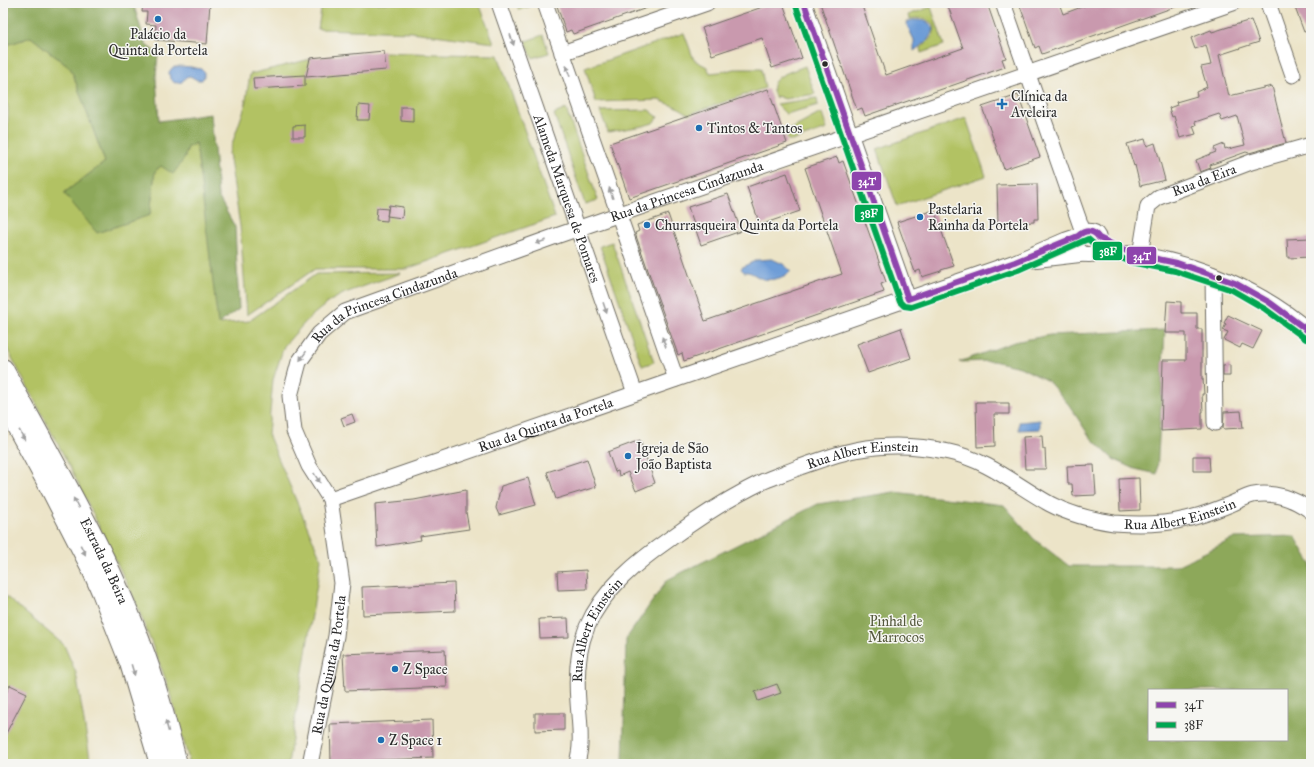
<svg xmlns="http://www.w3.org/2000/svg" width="1314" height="767" font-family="'IM FELL Great Primer',serif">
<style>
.green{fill:#b2c264;stroke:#6e7648}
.forest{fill:#8da85a;stroke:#5c6a42;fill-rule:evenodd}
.water{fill:#6e9dd7;stroke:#4c6481}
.building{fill:#c999ae}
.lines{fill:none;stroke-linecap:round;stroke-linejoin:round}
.minor-casing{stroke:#6f6c62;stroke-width:17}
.major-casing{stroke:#6f6c62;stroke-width:22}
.minor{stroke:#fff;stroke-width:15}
.major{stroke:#fff;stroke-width:20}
.bus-1-casing{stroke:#f6f6f2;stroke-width:9}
.bus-2-casing{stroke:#f6f6f2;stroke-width:9}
.bus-1{stroke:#8e44ad;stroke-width:6}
.bus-2{stroke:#00a651;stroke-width:6}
.oneway{fill:#a0a0a0}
.poi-dot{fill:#1f6fb2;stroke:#f6f6f2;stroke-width:1.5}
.bus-dot{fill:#2b2b2b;stroke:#f6f6f2;stroke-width:1.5}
.labels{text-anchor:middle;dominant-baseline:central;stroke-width:3;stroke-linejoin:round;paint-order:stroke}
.poi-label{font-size:14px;fill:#2b2b2b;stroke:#f6f6f2;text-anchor:start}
.street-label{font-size:14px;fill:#2b2b2b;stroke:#f6f6f2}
.park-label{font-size:14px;fill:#54583c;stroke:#f6f6f2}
.line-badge{stroke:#f6f6f2;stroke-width:1.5}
.badge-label{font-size:11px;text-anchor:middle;font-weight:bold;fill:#fff}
</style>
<rect width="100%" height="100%" fill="#f6f6f2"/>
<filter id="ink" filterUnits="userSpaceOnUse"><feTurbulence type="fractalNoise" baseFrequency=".025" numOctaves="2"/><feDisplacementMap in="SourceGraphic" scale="8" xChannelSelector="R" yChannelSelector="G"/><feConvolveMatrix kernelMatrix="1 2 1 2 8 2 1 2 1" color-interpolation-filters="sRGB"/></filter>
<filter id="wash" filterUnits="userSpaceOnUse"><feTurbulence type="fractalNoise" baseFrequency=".012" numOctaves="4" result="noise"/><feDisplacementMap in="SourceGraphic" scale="16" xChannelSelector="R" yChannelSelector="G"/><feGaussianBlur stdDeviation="0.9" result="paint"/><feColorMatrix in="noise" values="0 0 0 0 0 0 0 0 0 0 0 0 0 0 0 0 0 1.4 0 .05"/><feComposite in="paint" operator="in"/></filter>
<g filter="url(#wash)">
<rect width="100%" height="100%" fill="#ece4c8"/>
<!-- green -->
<g class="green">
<polygon points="322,3 479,3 494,43 412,32 318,29"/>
<polygon points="516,3 530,3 531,6 519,10"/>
<path d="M931 7 944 45 921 53 920 48C927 42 937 35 934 25 927 18 918 17 909 19L908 15Z"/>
<polygon points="684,33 694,60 707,67 710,73 720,72 735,69 761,69 765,88 689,114 679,108 659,100 596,102 585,68"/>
<polygon points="543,35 549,53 532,58 526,41"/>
<polygon points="31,37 71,69 105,162 64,193 150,215 155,171 161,166 184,159 188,147 196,143 219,324 249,321 316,274 401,273 345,293 330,301 309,318 284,346 273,380 268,434 321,559 288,764 190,764 167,683 134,598 72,471 3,341 3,154 8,147 8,107 3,96 3,42 10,44"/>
<polygon points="385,52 438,54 498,55 555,217 406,269 315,269 247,315 240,226 229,153 245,106 250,74 311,59"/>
<path d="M805 66 815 94 785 99 777 96 776 98C763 77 791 72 805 66Z"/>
<polygon points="817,98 818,105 786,114 778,106 777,104"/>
<polygon points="566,109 598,200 585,204 554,114"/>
<polygon points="649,110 658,117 653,123 643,126 608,132 600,111"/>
<polygon points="819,114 822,114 827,129 792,141 788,140 786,132"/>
<polygon points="966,118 986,176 897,206 877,149"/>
<polygon points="612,242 654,362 642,366 600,246"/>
<polygon points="3,594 64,645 76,673 91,764 3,764"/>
</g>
<!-- forest -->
<g class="forest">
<polygon points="3,3 133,3 146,45 158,54 156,77 159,121 211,114 218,196 235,227 239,309 218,324 196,143 188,147 184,159 173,174 161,166 155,171 150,215 97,233 64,193 105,162 71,69 31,37 10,44 3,42"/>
<polygon points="1165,330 1157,474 1135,469 1113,459 1090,437 1069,405 1048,381 1020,367 993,361 959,362 1014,342 1050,335"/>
<path d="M894 492 1004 505 1034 539 1069 566H1176L1235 538 1295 536 1311 564V764H623L626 639 667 580 818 504ZM1149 690H1287V740H1149Z"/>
</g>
<!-- water -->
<g class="water">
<path d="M912 20C921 20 931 20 934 30L927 41 914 51V40L907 25V22Z"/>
<polygon points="180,66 191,67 201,69 204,72 204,76 202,80 197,80 190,76 186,77 182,82 175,83 170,79 169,72 173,67"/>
<path d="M772 259 783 264 791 271C784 278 772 281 763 279 756 277 752 271 744 272L741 269 742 267 757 260Z"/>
<polygon points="1040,420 1040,429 1019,430 1019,422"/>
</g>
<g id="blocks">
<!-- building -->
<g class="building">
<polygon points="143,3 200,4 200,3 210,3 207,44 155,40 156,25 146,24 147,12 142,12"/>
<polygon points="556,3 657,3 658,4 573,34 571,30 566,32"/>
<polygon points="774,3 783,3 802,58 772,68 762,38 712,55 702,28"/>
<polygon points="820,3 861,3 886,75 963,48 947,3 987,3 1006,58 1002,59 1005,67 865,116 862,108 857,110"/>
<polygon points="1019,3 1059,3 1063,14 1092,3 1183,3 1183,4 1042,54 1039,46 1035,48"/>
<polygon points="1300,3 1311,3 1311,30 1304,32 1294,5"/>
<polygon points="1251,20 1259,42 1219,55 1229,96 1272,86 1286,143 1249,153 1246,152 1210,165 1211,168 1200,172 1196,160 1216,152 1214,148 1224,144 1225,149 1227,148 1228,149 1245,145 1237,116 1222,121 1219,114 1195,122 1196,125 1193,126 1196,134 1180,138 1174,116 1172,117 1169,108 1177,105 1176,102 1197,96 1196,92 1207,87 1201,67 1211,65 1206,45 1195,49 1191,38 1211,30 1212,32"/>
<polygon points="384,51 386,70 306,77 310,58"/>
<polygon points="305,75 305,86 254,89 253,78"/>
<polygon points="768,89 787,143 629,198 610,143"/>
<polygon points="1018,95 1040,157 1004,169 982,107"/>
<polygon points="358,105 370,106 369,120 357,120"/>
<polygon points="401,107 413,107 413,122 401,121"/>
<polygon points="305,125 305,137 293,137 293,126"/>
<polygon points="1145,139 1147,146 1155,143 1165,180 1140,186 1135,165 1134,166 1127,144"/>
<polygon points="837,157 839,163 843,161 869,233 886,282 881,284 884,292 684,361 682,353 678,355 656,293 635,233 639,231 637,225 668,214 705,321 842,274 805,168"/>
<polygon points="787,173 800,211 760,225 747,187"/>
<polygon points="1037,184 1038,219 1034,219 1034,222 998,224 997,185"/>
<polygon points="728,194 741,231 701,245 688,207"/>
<polygon points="389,205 403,207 402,218 387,216"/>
<polygon points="377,208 388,209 387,221 376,220"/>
<polygon points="934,210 954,266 941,270 941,271 922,277 920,270 915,272 897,222"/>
<polygon points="1311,238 1311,257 1288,258 1287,239"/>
<polygon points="1167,301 1181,302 1181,313 1197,313 1197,329 1202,329 1202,379 1203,379 1204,394 1202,394 1203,412 1202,412 1202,429 1161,431 1163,360 1186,360 1186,333 1165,333"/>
<polygon points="1228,315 1262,331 1253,349 1242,344 1240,348 1224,340 1228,332 1223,330 1226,324 1224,323"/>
<polygon points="901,328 911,358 868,373 857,344"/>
<polygon points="1230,365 1230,376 1223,376 1223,366"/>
<polygon points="976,402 996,402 996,403 1009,403 1009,414 994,414 995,446 977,447"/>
<polygon points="1241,411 1243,428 1223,429 1224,412"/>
<polygon points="352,414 355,422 344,426 341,418"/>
<polygon points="1042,436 1043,449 1045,449 1046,469 1025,469 1023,437"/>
<polygon points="640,440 655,483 636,491 628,472 619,476 618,471 615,472 608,452"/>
<polygon points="1193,456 1209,456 1210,471 1193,471"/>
<polygon points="587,459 596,487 556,499 547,472"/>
<polygon points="1094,465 1096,495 1073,496 1072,484 1068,484 1067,466"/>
<polygon points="528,478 536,505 499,515 496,508 501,486"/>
<polygon points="1139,478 1140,510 1120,511 1119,479"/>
<polygon points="466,490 466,512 469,529 420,536 421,540 377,547 375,504 414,500"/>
<polygon points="586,570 587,589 558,590 557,572"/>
<polygon points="454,583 455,611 363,615 362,587"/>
<polygon points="568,618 569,637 540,638 539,619"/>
<polygon points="445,650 447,687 345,691 343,654"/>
<polygon points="777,684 781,693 758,701 755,692"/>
<polygon points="10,685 27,693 3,739 3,699"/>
<polygon points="535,713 564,713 564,730 535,731"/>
<polygon points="432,720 433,758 331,762 330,724"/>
</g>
</g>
</g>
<g filter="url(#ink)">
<use href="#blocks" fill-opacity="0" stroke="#6f6c62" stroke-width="1"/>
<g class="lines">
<defs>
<g id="minor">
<path id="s1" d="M499 3 635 393"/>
<polyline points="545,3 676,379"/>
<polyline points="804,3 908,299"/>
<polyline points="1003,3 1083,232"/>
<polyline points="1268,3 1293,75"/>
<polyline points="562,53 707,3"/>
<path d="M1093 254C1097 250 1100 246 1099 240 1095 219 1061 241 1084 254 1088 255 1091 254 1096 254 1109 254 1122 253 1135 254 1197 263 1264 291 1311 333"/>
<path id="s2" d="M1140 255 1148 206 1159 197 1251 162 1311 145"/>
<polyline points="1032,260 1084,254"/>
<polyline points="1213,275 1215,423"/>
<path id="s3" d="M330 499 1015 262 1066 240 1078 236"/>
<path id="s4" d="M310 764 336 636 342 583 330 499 309 466 294 431 290 396 299 362 319 334 345 312 559 235 1233 3"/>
<path id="s5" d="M577 764C578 758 580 751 580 745 581 731 579 717 578 702 576 677 577 651 587 627 603 589 638 561 671 538 701 516 731 497 764 481 776 476 788 472 800 467 818 461 836 454 855 450 886 444 918 445 949 452 988 460 1017 486 1050 504 1069 514 1093 520 1114 523 1138 525 1162 525 1186 519 1201 516 1216 510 1231 504 1238 501 1245 497 1253 495 1274 491 1295 499 1311 511"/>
</g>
<g id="major">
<path id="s6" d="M3 369C51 458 103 545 139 639 155 680 166 722 177 764"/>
<polyline points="3,401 52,491 92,569 102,592 130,663 160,764"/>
</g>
</defs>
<!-- minor casing -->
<use href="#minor" class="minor-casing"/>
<!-- major casing -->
<use href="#major" class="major-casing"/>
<!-- minor -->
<use href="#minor" class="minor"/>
<!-- major -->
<use href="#major" class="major"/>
<defs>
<path id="bus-1" d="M804 3 908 299 1015 262 1078 236C1085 230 1093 229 1099 238L1133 254 1177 263 1235 283 1269 302 1311 333"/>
<polyline id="bus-2" points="796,6 900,302 904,306 911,307 1018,270 1088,239 1095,245 1130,262 1175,271 1232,290 1265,309 1306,339"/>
</defs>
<!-- bus-1 casing -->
<use href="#bus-1" class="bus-1-casing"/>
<!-- bus-2 casing -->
<use href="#bus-2" class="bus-2-casing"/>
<!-- bus-1 -->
<use href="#bus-1" class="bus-1"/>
<!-- bus-2 -->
<use href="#bus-2" class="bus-2"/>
</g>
<!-- one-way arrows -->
<defs><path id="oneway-solid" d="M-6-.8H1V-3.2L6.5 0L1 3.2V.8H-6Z"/></defs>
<g class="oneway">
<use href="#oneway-solid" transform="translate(512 40) rotate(71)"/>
<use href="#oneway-solid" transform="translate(568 71) rotate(-109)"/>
<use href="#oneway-solid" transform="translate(611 193) rotate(-109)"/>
<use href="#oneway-solid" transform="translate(541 242) rotate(161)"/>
<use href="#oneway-solid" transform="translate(605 308) rotate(71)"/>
<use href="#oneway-solid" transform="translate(664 342) rotate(-110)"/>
<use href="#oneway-solid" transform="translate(303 356) rotate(125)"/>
<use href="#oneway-solid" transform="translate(22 435) rotate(61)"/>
<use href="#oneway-solid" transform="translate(317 478) rotate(57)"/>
<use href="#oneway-solid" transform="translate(76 503) rotate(-118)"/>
<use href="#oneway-solid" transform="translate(83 550) rotate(63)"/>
<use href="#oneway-solid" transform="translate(133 670) rotate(73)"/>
<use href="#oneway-solid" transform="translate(167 726) rotate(-105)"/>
</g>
</g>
<!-- markers -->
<g class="poi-dot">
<circle cx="158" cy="19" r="4"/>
<path d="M1000 98h4v4h4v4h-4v4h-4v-4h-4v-4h4z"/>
<circle cx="699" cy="128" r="4"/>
<circle cx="920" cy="217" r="4"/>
<circle cx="647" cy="225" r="4"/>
<circle cx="628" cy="456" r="4"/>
<circle cx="395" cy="669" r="4"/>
<circle cx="381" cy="740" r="4"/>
</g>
<g class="bus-dot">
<circle cx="825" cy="64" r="3.5"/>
<circle cx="1219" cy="278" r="3.5"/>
</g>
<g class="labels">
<!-- poi labels -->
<g class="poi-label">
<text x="158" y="34" text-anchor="middle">Palácio da<tspan x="158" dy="16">Quinta da Portela</tspan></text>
<text x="1011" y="96">Clínica da<tspan x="1011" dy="16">Aveleira</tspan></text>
<text x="707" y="128">Tintos &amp; Tantos</text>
<text x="928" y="209">Pastelaria<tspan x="928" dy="16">Rainha da Portela</tspan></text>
<text x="655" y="225">Churrasqueira Quinta da Portela</text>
<text x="636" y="448">Igreja de São<tspan x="636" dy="16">João Baptista</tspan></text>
<text x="403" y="669">Z Space</text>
<text x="389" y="740">Z Space 1</text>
</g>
<!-- street labels -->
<g class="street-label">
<text stroke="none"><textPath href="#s2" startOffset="112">Rua da Eira</textPath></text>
<text stroke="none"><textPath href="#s4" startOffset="847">Rua da Princesa Cindazunda</textPath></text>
<text stroke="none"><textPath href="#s1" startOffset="207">Alameda Marquesa de Pomares</textPath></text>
<text stroke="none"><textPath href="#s4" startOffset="523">Rua da Princesa Cindazunda</textPath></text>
<text stroke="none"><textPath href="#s3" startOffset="228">Rua da Quinta da Portela</textPath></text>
<text stroke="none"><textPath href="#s5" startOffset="475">Rua Albert Einstein</textPath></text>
<text stroke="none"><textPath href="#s5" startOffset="811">Rua Albert Einstein</textPath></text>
<text stroke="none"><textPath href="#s6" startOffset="217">Estrada da Beira</textPath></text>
<text stroke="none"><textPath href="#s5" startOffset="139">Rua Albert Einstein</textPath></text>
<text stroke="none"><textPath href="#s4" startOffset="101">Rua da Quinta da Portela</textPath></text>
</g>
<!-- park labels -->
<g class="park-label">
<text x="896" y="621">Pinhal de<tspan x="896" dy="16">Marrocos</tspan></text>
</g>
</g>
<g class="line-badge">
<rect x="851" y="171" width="31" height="20" rx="4" fill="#8e44ad"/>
<rect x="854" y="204" width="30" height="19" rx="4" fill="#00a651"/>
<rect x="1092" y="241" width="31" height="20" rx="4" fill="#00a651"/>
<rect x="1126" y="246" width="31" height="19" rx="4" fill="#8e44ad"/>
</g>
<g class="badge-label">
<text x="867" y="185">34T</text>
<text x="869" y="217">38F</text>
<text x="1108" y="255">38F</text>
<text x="1142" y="260">34T</text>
</g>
<!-- margin -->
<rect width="1314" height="767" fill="none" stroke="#f6f6f2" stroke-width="16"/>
<!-- legend -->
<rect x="1148" y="689" width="140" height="52" fill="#f6f6f2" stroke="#a5a5a2"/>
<rect x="1156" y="702" width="20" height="6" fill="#8e44ad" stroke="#a5a5a2"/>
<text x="1184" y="709" font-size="12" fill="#2b2b2b">34T</text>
<rect x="1156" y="722" width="20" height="6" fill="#00a651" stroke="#a5a5a2"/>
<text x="1184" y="729" font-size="12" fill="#2b2b2b">38F</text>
</svg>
